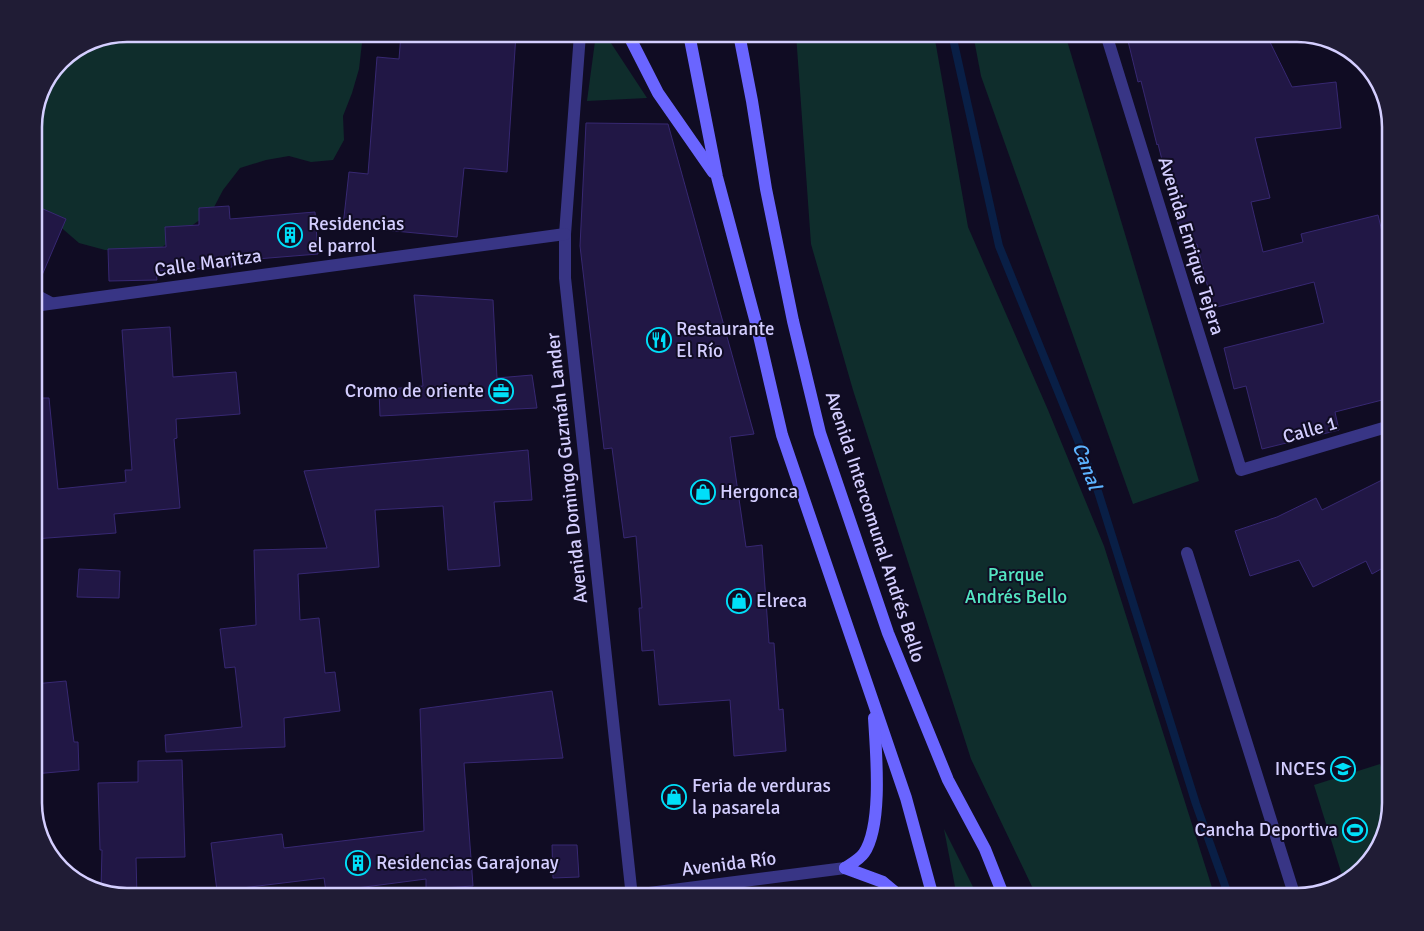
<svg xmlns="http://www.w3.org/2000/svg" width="1424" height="931" font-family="Signika,sans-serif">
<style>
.green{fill:#0f2d2c}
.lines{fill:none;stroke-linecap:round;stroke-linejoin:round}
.stream{stroke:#091f46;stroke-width:8}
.building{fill:#211745;stroke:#372872}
.minor{stroke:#383585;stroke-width:12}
.secondary{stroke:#6a65ff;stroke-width:12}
.labels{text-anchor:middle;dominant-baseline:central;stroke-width:4;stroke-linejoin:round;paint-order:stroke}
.poi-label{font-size:19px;fill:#d4ceff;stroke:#100c23;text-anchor:start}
.street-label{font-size:19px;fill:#d4ceff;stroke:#100c23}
.park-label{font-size:19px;fill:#54e6c2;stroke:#100c23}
.water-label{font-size:20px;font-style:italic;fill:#5cb3ff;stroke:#100c23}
.rim{fill:none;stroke:#d4ceff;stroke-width:2.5}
</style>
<rect width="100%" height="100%" fill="#100c23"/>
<!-- green -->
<g class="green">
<polygon points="127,34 363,34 359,69 352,93 343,116 344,140 333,160 311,162 289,156 266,160 240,168 223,190 212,211 154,253 105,250 79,243 42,211 34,208 34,121 61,61 92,41"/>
<polygon points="596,34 605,34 647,98 587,101"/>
<polygon points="796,34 934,34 968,227 1048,410 1104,546 1215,897 1037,897 971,759 853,390 811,244"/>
<polygon points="973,34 1065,34 1199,481 1133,504 981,76"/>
<polygon points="1380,764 1390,797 1390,804 1375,856 1360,869 1342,875 1314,785"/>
<polygon points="944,829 978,897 957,897"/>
</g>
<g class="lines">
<!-- stream -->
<polyline class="stream" points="952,34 999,246 1096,485 1196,804 1229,897"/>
</g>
<!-- building -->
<g class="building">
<polygon points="401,34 516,34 507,172 464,168 457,237 343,226 349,172 368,174 377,57 399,59"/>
<polygon points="1158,34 1266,34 1292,87 1336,82 1341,128 1255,138 1270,198 1251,202 1263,252 1303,242 1301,234 1378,215 1390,265 1390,398 1335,412 1339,430 1262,449 1246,386 1234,389 1224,348 1324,323 1314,282 1213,308 1197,244 1184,247 1158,144 1157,145 1141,81 1138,82 1128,41"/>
<polygon points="586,123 668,124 754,434 730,437 746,547 762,545 769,643 774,643 779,710 783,709 786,751 734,756 730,700 659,705 654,650 642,651 639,608 642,608 636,536 624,538 612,448 604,449 580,246"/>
<polygon points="34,205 66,219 37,287 34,286"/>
<polygon points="229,206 230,219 315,212 318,254 232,261 232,267 156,271 157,280 109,281 108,249 166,247 165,227 199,225 199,208"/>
<polygon points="414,295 493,300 497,378 532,375 537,408 380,416 379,390 423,386"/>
<polygon points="170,327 173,377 236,372 240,414 176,419 177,438 174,439 180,508 114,514 116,533 34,539 34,398 49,398 58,489 126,482 125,470 132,470 122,330"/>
<polygon points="528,450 532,500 494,502 500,566 448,570 443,506 375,510 379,567 298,574 300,620 319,618 325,673 335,672 340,711 284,718 285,747 166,752 165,735 242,727 235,667 225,668 220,629 256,625 254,550 327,548 304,471"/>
<polygon points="1390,476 1390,564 1372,574 1366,561 1313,587 1299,560 1250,576 1235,531 1277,517 1316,498 1322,510"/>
<polygon points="79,569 120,571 119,598 77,597"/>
<polygon points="66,681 74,742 78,742 79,770 34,774 34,684"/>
<polygon points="552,691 563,758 464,763 473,886 426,889 426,879 326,892 324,878 217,891 211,843 282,834 284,848 424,831 420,709"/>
<polygon points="182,760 185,857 136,858 137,897 127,897 101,889 102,850 100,850 98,783 138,782 138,761"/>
<polygon points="552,845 577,845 579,877 553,878"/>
</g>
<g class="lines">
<!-- minor -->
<g class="minor">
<polyline points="580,34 565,234 565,278 632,897"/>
<polyline points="1106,34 1241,470 1390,426"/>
<polyline points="34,294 51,303"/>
<polyline points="34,306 565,234"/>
<polyline points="1187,553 1295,897"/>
<polyline points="618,897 845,868"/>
</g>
<!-- secondary -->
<g class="secondary">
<polyline points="628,34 658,93 713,172"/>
<polyline points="689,34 717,177 756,323 782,435 906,798 933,897"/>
<polyline points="739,34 752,101 766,189 793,321 820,433 888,633 948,780 985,849 1004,897"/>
<path d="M845 868C851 864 860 859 864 853 883 825 876 752 874 718"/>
<polyline points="845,868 883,882 901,897"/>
</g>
</g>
<!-- icons -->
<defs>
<symbol id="building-ring" viewBox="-11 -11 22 22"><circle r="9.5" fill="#100c23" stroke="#00dff9" stroke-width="1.5"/><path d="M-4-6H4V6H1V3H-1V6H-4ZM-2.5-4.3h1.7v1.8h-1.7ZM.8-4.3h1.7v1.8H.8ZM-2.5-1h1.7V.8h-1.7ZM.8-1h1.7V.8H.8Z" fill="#00dff9"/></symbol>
<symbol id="restaurant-ring" viewBox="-11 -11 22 22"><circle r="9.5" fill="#100c23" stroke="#00dff9" stroke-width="1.5"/><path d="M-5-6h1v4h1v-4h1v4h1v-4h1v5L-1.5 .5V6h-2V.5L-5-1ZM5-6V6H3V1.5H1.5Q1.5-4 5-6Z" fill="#00dff9"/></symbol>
<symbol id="office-ring" viewBox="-11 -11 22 22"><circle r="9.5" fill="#100c23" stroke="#00dff9" stroke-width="1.5"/><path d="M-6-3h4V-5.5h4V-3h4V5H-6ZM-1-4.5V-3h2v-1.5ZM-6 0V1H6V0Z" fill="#00dff9"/></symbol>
<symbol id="shop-ring" viewBox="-11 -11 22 22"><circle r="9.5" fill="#100c23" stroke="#00dff9" stroke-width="1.5"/><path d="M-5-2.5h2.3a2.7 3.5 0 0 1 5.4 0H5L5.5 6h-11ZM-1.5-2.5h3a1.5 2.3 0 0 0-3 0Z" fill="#00dff9"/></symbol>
<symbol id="university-ring" viewBox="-11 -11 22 22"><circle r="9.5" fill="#100c23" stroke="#00dff9" stroke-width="1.5"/><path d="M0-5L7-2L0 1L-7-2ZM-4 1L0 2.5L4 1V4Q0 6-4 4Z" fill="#00dff9"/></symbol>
<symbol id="stadium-ring" viewBox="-11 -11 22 22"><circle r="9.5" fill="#100c23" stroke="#00dff9" stroke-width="1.5"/><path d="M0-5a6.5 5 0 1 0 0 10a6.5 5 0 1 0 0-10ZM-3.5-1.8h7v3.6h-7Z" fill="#00dff9"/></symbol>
</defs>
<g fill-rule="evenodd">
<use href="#building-ring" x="276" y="221" width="28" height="28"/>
<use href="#restaurant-ring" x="645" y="326" width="28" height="28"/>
<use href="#office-ring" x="487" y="377" width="28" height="28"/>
<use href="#shop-ring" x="689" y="478" width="28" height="28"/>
<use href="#shop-ring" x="725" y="587" width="28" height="28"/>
<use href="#university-ring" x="1329" y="755" width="28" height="28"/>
<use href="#shop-ring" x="660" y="783" width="28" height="28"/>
<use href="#stadium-ring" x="1341" y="816" width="28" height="28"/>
<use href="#building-ring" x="344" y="849" width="28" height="28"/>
</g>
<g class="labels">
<!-- poi labels -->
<g class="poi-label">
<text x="308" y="224">Residencias<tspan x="308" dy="22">el parrol</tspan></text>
<text x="676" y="329">Restaurante<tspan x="676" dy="22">El Río</tspan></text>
<text x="484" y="391" text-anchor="end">Cromo de oriente</text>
<text x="720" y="492">Hergonca</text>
<text x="756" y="601">Elreca</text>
<text x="1326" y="769" text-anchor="end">INCES</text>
<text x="692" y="786">Feria de verduras<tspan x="692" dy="22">la pasarela</tspan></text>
<text x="1338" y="830" text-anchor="end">Cancha Deportiva</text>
<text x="376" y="863">Residencias Garajonay</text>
</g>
<!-- street labels -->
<g class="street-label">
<text transform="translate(1191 246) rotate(73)">Avenida Enrique Tejera</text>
<text transform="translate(208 263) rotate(-8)">Calle Maritza</text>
<text transform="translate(1310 430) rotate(-16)">Calle 1</text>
<text transform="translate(567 468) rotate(-96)">Avenida Domingo Guzmán Lander</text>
<text transform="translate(875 527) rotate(72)">Avenida Intercomunal Andrés Bello</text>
<text transform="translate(729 864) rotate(-7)">Avenida Río</text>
</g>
<!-- park labels -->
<g class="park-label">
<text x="1016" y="575">Parque<tspan x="1016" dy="22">Andrés Bello</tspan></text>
</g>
<!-- water labels -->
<g class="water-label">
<text transform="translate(1087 466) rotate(69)">Canal</text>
</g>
</g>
<!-- crop -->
<path d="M0 0H1424V931H0ZM127 42H1297A85 85 0 0 1 1382 127V803A85 85 0 0 1 1297 888H127A85 85 0 0 1 42 803V127A85 85 0 0 1 127 42Z" fill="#201c35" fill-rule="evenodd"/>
<path class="rim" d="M127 42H1297A85 85 0 0 1 1382 127V803A85 85 0 0 1 1297 888H127A85 85 0 0 1 42 803V127A85 85 0 0 1 127 42Z"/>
</svg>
